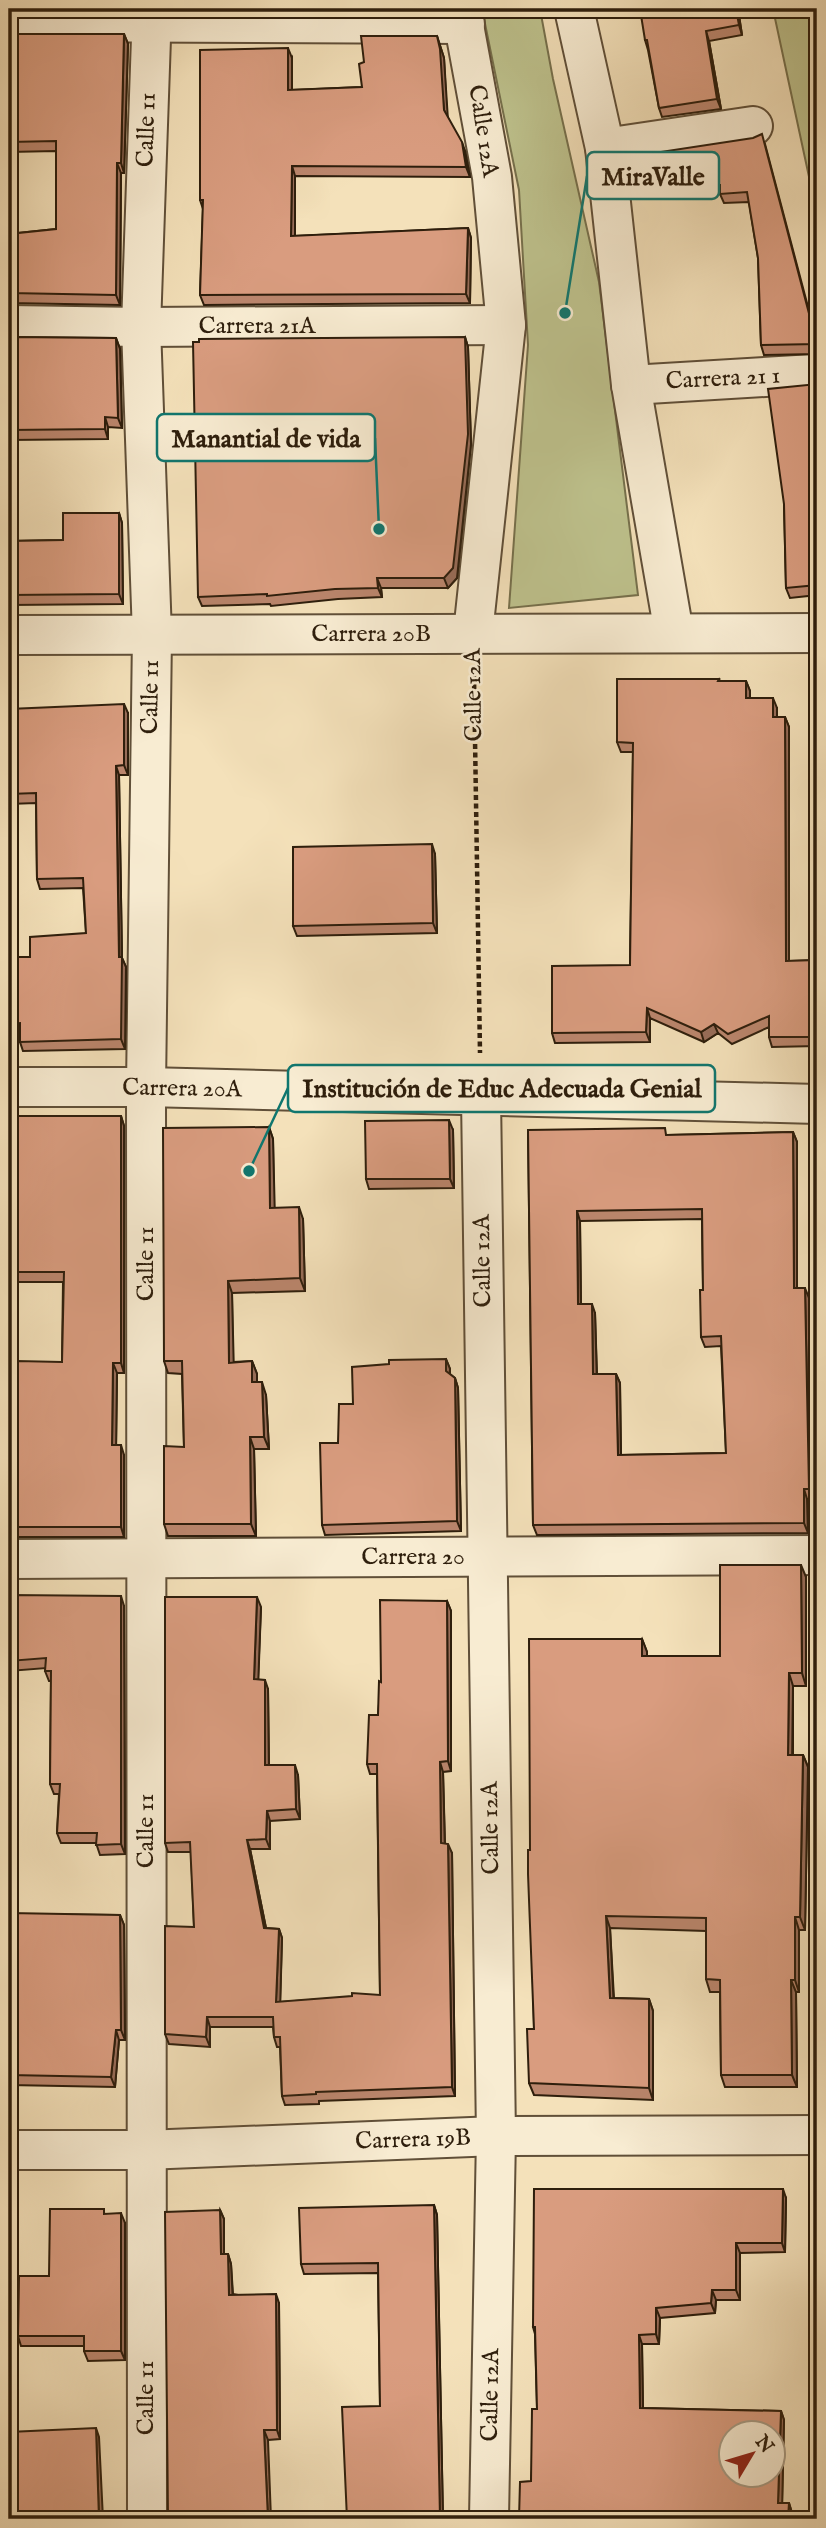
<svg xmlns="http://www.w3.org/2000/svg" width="826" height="2528" font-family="'IM FELL English',serif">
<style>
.green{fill:#bec28d;stroke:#76704c;stroke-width:2}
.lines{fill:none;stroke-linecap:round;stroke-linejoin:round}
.street-casing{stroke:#604f38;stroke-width:42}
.path{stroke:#2e1e0c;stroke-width:4.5;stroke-dasharray:5 3.5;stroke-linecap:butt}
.street{stroke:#f8ecd2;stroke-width:38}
.wall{fill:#bb866d;stroke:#2e1e0c;stroke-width:2;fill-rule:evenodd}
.shaded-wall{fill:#986d59;stroke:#2e1e0c;stroke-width:2}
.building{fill:#d99c7f;stroke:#2e1e0c;stroke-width:2;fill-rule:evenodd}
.labels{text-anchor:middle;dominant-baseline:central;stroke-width:5;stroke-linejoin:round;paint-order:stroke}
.street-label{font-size:24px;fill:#2e1e0c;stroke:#f8ecd2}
.leader{fill:none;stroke:#0f766e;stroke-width:2.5}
.callout-dot{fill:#0f766e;stroke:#f8ecd2;stroke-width:2.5}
.callout{fill:#f8ecd2;stroke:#0f766e;stroke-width:2.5}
.callout-label{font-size:26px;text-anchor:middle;font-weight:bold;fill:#2e1e0c}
</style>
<rect width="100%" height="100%" fill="#f4e1ba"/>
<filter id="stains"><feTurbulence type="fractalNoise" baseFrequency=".00286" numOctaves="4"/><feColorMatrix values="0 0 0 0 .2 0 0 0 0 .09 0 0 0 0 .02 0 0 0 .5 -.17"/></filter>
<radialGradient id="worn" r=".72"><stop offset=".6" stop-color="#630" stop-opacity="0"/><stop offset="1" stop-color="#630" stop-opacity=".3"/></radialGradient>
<!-- green -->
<g class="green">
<polygon points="482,9 540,9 553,79 599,282 638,595 509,608 528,345 519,190"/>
<polygon points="773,9 817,9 817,214"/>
</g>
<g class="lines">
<defs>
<g id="street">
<polyline points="461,9 492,177 506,325 473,633"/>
<polyline points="574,9 605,148 631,385 674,633"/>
<polyline points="9,22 465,24"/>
<polyline points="605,148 753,126"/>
<polyline points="9,325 141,327 506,325"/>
<polyline points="631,385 814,374"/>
<polyline points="9,635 817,633"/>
<polyline points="9,1087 146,1087 817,1104"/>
<polyline points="481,1097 496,2136 489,2519"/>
<polyline points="9,1559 817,1555"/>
<polyline points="9,2150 145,2150 496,2136 817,2135"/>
<polyline points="147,2519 146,1087 152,635 141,327 152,9"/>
</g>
</defs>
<!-- street casing -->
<use href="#street" class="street-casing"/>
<!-- path -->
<polyline class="path" points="474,676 480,1053"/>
<!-- street -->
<use href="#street" class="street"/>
</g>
<!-- wall -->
<g class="wall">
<polygon points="738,9 742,35 709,41 721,109 662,117 659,108 648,50 645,40"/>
<polygon points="9,34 124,34 128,44 124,173 121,173 120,305 9,303 9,234 56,229 56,151 9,152"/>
<polygon points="437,36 444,58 447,116 465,151 470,177 295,176 295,236 468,228 471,238 470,303 204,305 200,295 203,209 200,200 292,58 292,90 362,87 364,62"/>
<polygon points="765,144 817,341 817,354 764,355 761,345 758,258 749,202 724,203 720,194 644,199 641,189"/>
<polygon points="9,337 116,338 120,349 122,428 108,427 108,439 9,440"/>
<polygon points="465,337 468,347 471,444 457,578 448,588 381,588 382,597 338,599 271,606 270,604 202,606 198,597"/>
<polygon points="817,384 817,595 790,598 786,588 784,504"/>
<polygon points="119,513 122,523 123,604 9,605 9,541 63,540"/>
<polygon points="719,679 720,681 746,681 750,691 750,698 777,708 777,717 785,717 789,727 789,961 817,960 817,1046 772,1047 769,1037 769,1027 732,1044 718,1033 704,1042 650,1018 650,1042 555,1043 552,1033 630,965 633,752 621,752 617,742"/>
<polygon points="9,709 128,713 128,775 119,775 122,958 126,967 125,1049 23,1051 20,1042 20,1033 9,1034 9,957 30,957 86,933 83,888 40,889 37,879 36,803 9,804"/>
<polygon points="435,854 437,933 297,936 293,926"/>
<polygon points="9,1116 121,1116 124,1126 124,1373 117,1373 116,1445 124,1455 124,1537 9,1537 9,1443 15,1443 62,1362 63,1282 9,1282"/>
<polygon points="269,1127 273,1139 274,1208 303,1219 305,1291 232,1293 233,1362 252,1361 257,1374 257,1382 266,1395 269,1449 254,1449 256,1536 168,1536 164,1524 184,1447 182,1374 168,1373 164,1361"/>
<polygon points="453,1130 454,1188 369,1189 366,1179"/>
<path d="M528 1130 668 1135 793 1132 797 1142V1288L809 1298 813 1498 807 1499 808 1533 537 1535 533 1525ZM702 1219 703 1290 701 1337 705 1347 721 1346 726 1453 621 1455 620 1383 616 1374H597L595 1313 581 1304 580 1221Z"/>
<polygon points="446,1359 450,1369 450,1374 455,1378 458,1388 461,1531 325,1535 322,1525 353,1404"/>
<polygon points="806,1577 806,1686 793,1686 793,1755 803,1755 808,1767 805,1930 799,1930 799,1992 796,1992 797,2087 725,2087 721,2075 720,1992 710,1992 706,1979 706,1931 610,1928 614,1998 649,1999 653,2011 653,2100 534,2095 529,2083 534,2029 530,1850 642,1639 647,1652 647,1656 720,1656"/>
<polygon points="9,1595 124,1606 125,1854 100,1855 96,1843 61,1843 57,1833 59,1794 54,1794 50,1784 51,1681 49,1681 45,1671 46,1668 9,1671"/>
<polygon points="447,1601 451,1611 451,1771 443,1772 445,1843 452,1853 455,2096 319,2101 319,2104 285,2105 282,2096 280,2047 277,2047 274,2037 273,2027 210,2027 210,2047 169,2044 165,2034 194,1927 191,1852 168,1852 165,1843 261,1607 258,1679 268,1689 269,1765 298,1775 300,1819 270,1821 270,1849 250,1849 266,1928 279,1929 282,1938 280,2002 380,1995 377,1774 370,1774 367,1764 378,1715 381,1682"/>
<polygon points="9,1914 120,1915 124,1925 125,2040 119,2040 115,2087 9,2085"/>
<polygon points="786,2198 785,2252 740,2253 740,2300 716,2300 715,2313 660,2318 659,2344 642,2344 643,2408 781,2411 784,2420 782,2503 789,2503 792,2513 792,2519 519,2519 531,2481 537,2409 535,2334 533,2327"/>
<polygon points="434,2205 437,2215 443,2519 347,2519 380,2406 378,2273 304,2274 301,2264"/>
<polygon points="220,2210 224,2219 224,2254 228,2254 231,2264 233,2294 279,2303 280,2439 268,2440 168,2519"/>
<polygon points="106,2214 125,2223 125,2360 88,2361 84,2351 84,2346 21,2346 18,2336 49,2276"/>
</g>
<!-- shaded-wall -->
<g class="shaded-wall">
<polygon points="736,9 738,9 742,35 739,25"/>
<polygon points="706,31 709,41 721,109 717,99"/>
<polygon points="124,34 128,44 124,173 121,163"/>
<polygon points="437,36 444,58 448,120 444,110"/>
<polygon points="288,48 292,58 292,99 288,90"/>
<polygon points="462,142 465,151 470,177 466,167"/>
<polygon points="117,163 121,173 120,305 116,295"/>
<polygon points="292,166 295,176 295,246 291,236"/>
<polygon points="468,228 471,238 470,303 466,294"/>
<polygon points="465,337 468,347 471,444 457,578 448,588 444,578"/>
<polygon points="116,338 120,349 122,428 118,418"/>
<polygon points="105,417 108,427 108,439 105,429"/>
<polygon points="119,513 122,523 123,604 119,594"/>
<polygon points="377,578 381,588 382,597 378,588"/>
<polygon points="746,681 750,691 750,708 746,698"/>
<polygon points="773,698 777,708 777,726 773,717"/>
<polygon points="124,704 128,713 128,775 124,765"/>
<polygon points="785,717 789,727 789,971 786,961"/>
<polygon points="116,766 119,775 122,958 126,967 125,1049 121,1039"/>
<polygon points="432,844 435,854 437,933 433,923"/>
<polygon points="647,1008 650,1018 650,1042 646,1032"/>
<polygon points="714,1024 718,1033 704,1042 701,1032"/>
<polygon points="121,1116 124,1126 124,1373 121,1363"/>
<polygon points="449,1120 453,1130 454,1188 450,1179"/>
<polygon points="269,1127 273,1139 275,1220 270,1208"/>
<polygon points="793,1132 797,1142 797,1298 794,1288"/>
<polygon points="299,1207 303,1219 305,1291 300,1278"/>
<polygon points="577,1211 580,1221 581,1314 578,1304"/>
<polygon points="228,1281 232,1293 234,1375 229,1363"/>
<polygon points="805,1288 809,1298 813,1498 809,1489"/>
<polygon points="592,1304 595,1313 597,1384 593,1374"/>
<polygon points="446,1359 450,1369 449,1381 446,1371"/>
<polygon points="252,1361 257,1374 257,1395 252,1382"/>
<polygon points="113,1363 117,1373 116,1455 112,1445"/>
<polygon points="616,1374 620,1383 621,1465 618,1455"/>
<polygon points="455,1378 458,1388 461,1531 457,1521"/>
<polygon points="262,1382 266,1395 269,1449 264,1437"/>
<polygon points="250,1437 254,1449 256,1536 251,1524"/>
<polygon points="121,1445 124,1455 124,1537 121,1527"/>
<polygon points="804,1489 807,1499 808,1533 804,1523"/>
<polygon points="801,1565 806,1577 806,1686 802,1673"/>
<polygon points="121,1596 124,1606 125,1854 121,1844"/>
<polygon points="257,1597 261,1607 258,1689 254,1679"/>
<polygon points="447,1601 451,1611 451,1771 448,1761"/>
<polygon points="642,1639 647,1652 647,1668 642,1656"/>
<polygon points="789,1673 793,1686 792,1767 788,1755"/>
<polygon points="265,1680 268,1689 269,1775 265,1765"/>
<polygon points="803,1755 808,1767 805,1930 800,1917"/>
<polygon points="440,1762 443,1772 445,1853 441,1843"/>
<polygon points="295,1765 298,1775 300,1819 296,1809"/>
<polygon points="267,1811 270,1821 270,1849 266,1839"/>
<polygon points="247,1840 250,1849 268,1938 264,1928"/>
<polygon points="448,1844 452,1853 455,2096 452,2087"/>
<polygon points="120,1915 124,1925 125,2040 121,2030"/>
<polygon points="606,1916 610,1928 614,2010 610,1998"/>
<polygon points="795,1917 799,1930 799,1992 795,1980"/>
<polygon points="279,1929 282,1938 280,2012 276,2002"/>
<polygon points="791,1980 796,1992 797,2087 792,2075"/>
<polygon points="649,1999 653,2011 653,2100 649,2088"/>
<polygon points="207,2017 210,2027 210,2047 206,2037"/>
<polygon points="116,2030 119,2040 115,2087 111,2077"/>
<polygon points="783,2189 786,2198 785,2252 782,2243"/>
<polygon points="434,2205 437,2215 443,2519 440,2519"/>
<polygon points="220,2210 224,2219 224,2264 221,2254"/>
<polygon points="121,2213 125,2223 125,2360 121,2351"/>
<polygon points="736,2243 740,2253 740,2300 736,2290"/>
<polygon points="228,2254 231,2264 233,2304 229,2295"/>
<polygon points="712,2290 716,2300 715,2313 711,2303"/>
<polygon points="276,2294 279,2303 280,2439 277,2430"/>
<polygon points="656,2308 660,2318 659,2344 656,2334"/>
<polygon points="639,2335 642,2344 643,2417 640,2408"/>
<polygon points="781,2411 784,2420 782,2513 778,2503"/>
<polygon points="96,2428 99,2437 103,2519 99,2519"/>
<polygon points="264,2430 268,2440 271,2519 268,2519"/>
<polygon points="789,2503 792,2513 792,2519 788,2519"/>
</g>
<!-- building -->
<g class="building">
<polygon points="640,9 736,9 739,25 706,31 717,99 659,108 647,40 645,40"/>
<polygon points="9,34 124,34 121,163 117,163 116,295 9,293 9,234 56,229 56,141 9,142"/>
<polygon points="361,36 437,36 440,49 444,110 462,142 466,167 292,166 291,236 468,228 466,294 200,295 203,200 200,200 200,50 288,48 288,90 362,87 359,64 364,62"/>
<polygon points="762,134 817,344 761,345 758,258 747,192 720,194 720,185 641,189 634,156 753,138"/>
<polygon points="9,337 116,338 118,418 105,417 105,429 9,430"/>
<polygon points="465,337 468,434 453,568 444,578 377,578 378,588 335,589 267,596 267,594 198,597 193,342 199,342 199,339"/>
<polygon points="817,384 817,585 786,588 784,504 768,389"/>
<polygon points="63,513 119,513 119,594 9,595 9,541 63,540"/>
<polygon points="617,679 719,679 718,681 746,681 746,698 773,698 773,717 785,717 786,961 817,960 817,1037 769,1037 769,1016 728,1034 714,1024 701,1032 647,1008 646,1032 552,1033 552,966 630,965 633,743 617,742"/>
<polygon points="124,704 124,765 116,766 119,957 122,957 121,1039 20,1042 20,1023 9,1024 9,957 30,957 30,937 86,933 83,878 37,879 36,793 9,794 9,709"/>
<polygon points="432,844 433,923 293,926 293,847"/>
<polygon points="9,1116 121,1116 121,1363 113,1363 112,1445 121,1445 121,1527 9,1527 9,1443 15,1443 17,1361 62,1362 64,1272 9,1272"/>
<polygon points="449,1120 450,1179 366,1179 365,1121"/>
<polygon points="269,1127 270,1208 299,1207 300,1278 228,1281 229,1363 252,1361 252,1382 262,1382 264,1437 250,1437 251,1524 164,1524 164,1446 184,1447 182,1361 164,1361 163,1128"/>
<path d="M665 1128 666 1135 793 1132 794 1288H805L809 1489H804V1523L533 1525 528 1130ZM702 1209 703 1290H700L701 1337 721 1336 726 1453 618 1455 616 1374H593L592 1304H578L577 1211Z"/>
<polygon points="446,1359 446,1371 455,1378 457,1521 322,1525 320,1443 338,1443 339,1404 353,1404 352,1367 389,1364 389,1360"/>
<polygon points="720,1565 801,1565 802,1673 789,1673 788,1755 803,1755 800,1917 795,1917 795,1980 791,1980 792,2075 721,2075 720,1980 706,1979 706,1918 606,1916 610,1998 649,1999 649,2088 529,2083 527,2029 534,2029 528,1874 528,1850 530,1850 529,1639 642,1639 642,1656 720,1656"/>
<polygon points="9,1595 121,1596 121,1844 96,1845 97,1833 57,1833 60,1784 50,1784 51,1671 45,1671 46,1658 9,1661"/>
<polygon points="165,1597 257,1597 254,1679 265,1680 265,1765 295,1765 296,1809 267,1811 266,1839 247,1840 264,1928 279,1929 276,2002 352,1996 352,1993 380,1995 377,1764 367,1764 369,1715 378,1715 379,1681 381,1682 380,1600 447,1601 448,1761 440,1762 441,1843 448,1844 452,2087 316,2092 316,2094 282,2096 280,2037 274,2037 273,2017 207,2017 206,2037 165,2034 165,1926 194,1927 190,1842 165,1843"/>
<polygon points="9,1913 120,1915 121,2030 116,2030 111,2077 9,2075"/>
<path d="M534 2189H783L782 2243H736V2290H712L711 2303 656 2308V2334L639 2335 640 2408 781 2411 778 2503H789L788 2519H519L520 2482 531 2481 532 2409H537L535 2327H533ZM732 2433H774V2475H732Z"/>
<polygon points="434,2205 440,2519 347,2519 342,2407 380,2406 378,2263 301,2264 299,2208"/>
<polygon points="50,2209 104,2209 104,2214 121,2213 121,2351 84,2351 84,2336 18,2336 19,2276 49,2276"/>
<polygon points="220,2210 221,2254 228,2254 229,2295 276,2294 277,2430 264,2430 268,2519 168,2519 165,2212"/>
<polygon points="96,2428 99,2519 9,2519 9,2432"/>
</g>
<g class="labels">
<!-- street labels -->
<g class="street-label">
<text transform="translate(147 130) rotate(-88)">Calle 11</text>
<text transform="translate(483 131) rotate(81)">Calle 12A</text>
<text x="257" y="326">Carrera 21A</text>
<text transform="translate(723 379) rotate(-3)">Carrera 21 1</text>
<text x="371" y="634">Carrera 20B</text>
<text transform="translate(474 695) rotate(-91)">Calle 12A</text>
<text transform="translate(151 697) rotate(-89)">Calle 11</text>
<text transform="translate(182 1089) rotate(1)">Carrera 20A</text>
<text transform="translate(483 1261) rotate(-91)">Calle 12A</text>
<text transform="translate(146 1264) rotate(-90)">Calle 11</text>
<text x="413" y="1557">Carrera 20</text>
<text transform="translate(491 1828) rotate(-91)">Calle 12A</text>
<text transform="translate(146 1831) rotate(-90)">Calle 11</text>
<text transform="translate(413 2140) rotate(-2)">Carrera 19B</text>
<text transform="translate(491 2395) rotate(-89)">Calle 12A</text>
<text transform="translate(146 2398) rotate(-90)">Calle 11</text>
</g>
</g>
<!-- callouts -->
<path class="leader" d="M565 313L587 176M379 529L375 438M249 1171L288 1088"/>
<g class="callout-dot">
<circle cx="565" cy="313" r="7"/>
<circle cx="379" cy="529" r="7"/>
<circle cx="249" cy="1171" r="7"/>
</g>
<g class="callout">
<rect x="587" y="152" width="132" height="47" rx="7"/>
<rect x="157" y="414" width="218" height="47" rx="7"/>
<rect x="288" y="1065" width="427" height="47" rx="7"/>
</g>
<g class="callout-label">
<text x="653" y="185">MiraValle</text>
<text x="266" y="447">Manantial de vida</text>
<text x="502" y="1097">Institución de Educ Adecuada Genial</text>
</g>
<!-- margin -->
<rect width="826" height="2528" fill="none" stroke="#f4e1ba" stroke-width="35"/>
<rect x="10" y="10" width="805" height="2507" fill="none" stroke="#2e1e0c" stroke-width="3.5"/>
<rect x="18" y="18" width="791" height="2493" fill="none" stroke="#2e1e0c" stroke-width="2"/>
<!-- north arrow -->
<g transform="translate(752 2454) rotate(52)"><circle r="33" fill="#f8ecd2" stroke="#a79a83" stroke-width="2"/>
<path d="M0-5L12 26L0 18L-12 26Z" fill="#8f2418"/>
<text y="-10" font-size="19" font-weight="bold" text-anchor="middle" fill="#2e1e0c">N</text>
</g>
<rect width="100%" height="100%" filter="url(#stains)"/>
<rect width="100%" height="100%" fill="url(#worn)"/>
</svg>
